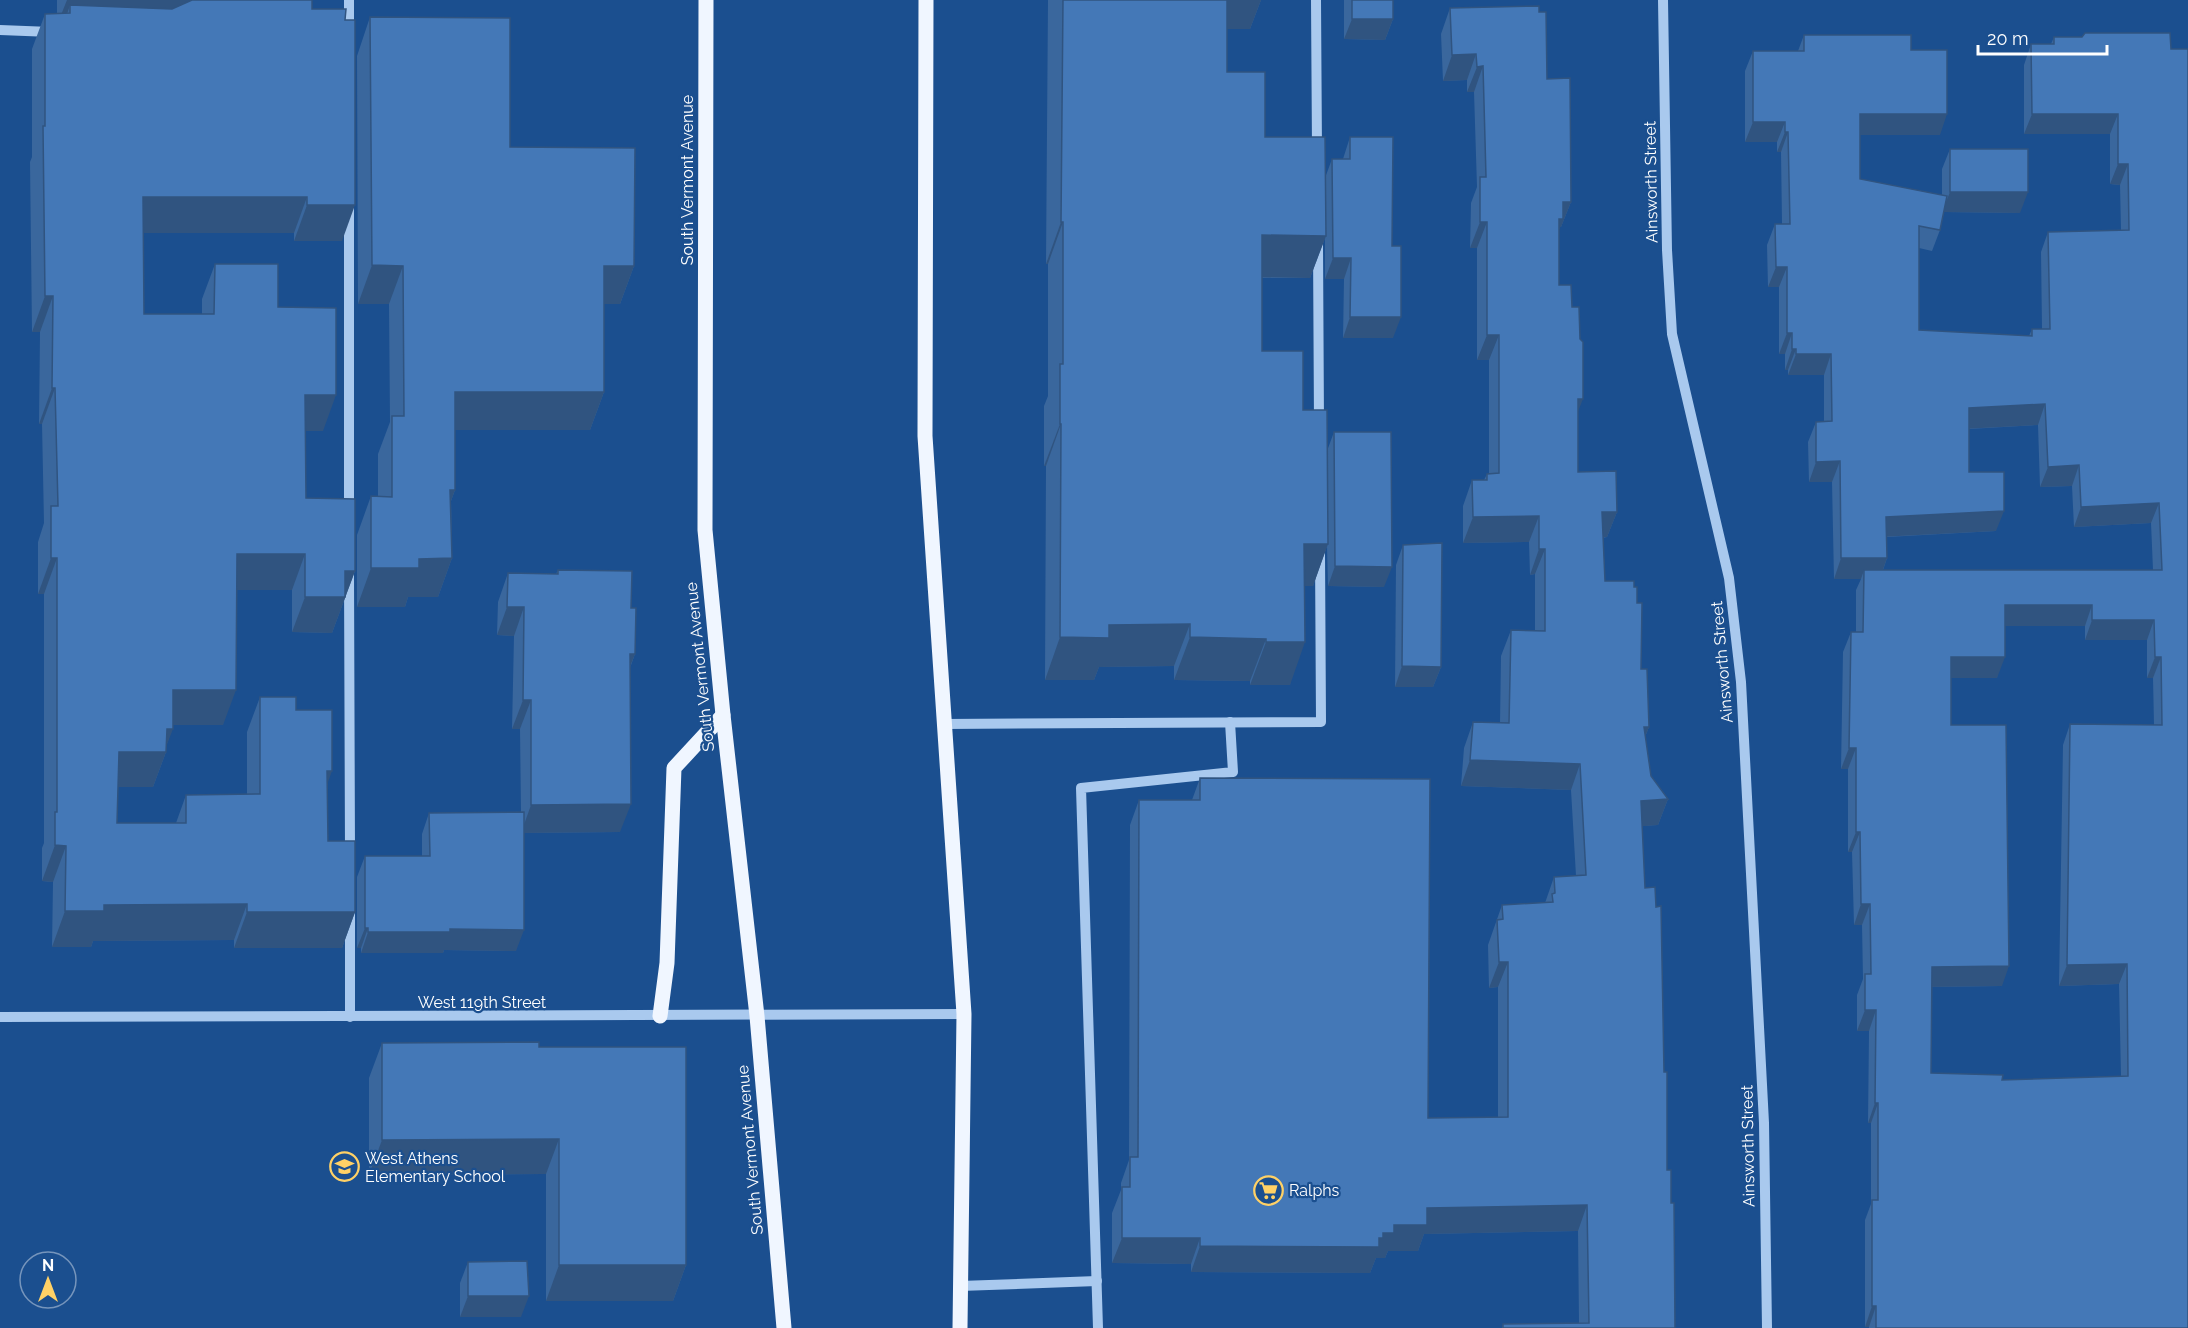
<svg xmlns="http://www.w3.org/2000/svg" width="2188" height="1328" font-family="Raleway,sans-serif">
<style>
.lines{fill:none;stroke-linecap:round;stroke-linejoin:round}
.minor{stroke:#a9c9ee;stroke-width:10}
.major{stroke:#f0f6ff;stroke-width:15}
.wall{fill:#3a679d;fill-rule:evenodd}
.shaded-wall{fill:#305480}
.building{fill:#4478b7;stroke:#305480;stroke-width:1.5;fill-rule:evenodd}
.labels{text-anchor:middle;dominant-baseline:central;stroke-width:4.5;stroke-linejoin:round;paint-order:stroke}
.street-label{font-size:16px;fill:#fff;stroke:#1b4f8f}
.poi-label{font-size:16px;fill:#fff;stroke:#1b4f8f;text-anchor:start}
</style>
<rect width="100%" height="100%" fill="#1b4f8f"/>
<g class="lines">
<!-- minor -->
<g class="minor">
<polyline points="349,0 349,33"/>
<polyline points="1316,0 1317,151"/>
<polyline points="1663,0 1667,250 1672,334 1729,578 1741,682 1764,1123 1767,1328"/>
<polyline points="0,30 51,32"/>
<polyline points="349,207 349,513"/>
<polyline points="1318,244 1319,424"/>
<polyline points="349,573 350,855"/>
<polyline points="944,724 1321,722 1320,553"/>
<polyline points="350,915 350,1017"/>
<polyline points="0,1017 964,1014"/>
<polyline points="960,1286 1097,1281"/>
<polyline points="1098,1328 1081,788 1233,772 1230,722"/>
</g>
<!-- major -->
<g class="major">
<polyline points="706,0 705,530 723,715 757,1016 784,1328"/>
<polyline points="926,0 925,436 964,1014 960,1328"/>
<polyline points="660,1016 667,963 674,768 723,715"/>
</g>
</g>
<!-- wall -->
<g class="wall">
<polygon points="57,0 312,0 312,9 342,241 294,241 294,233 144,233 144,314 202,314 202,299 215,264 278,307 323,431 305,431 306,498 355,571 332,633 292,632 292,590 237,590 223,725 173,725 166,747 166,752 153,787 118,787 117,823 176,823 186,795 247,795 247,732 260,697 296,710 328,783 328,841 355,912 342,948 234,948 234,940 93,941 91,947 52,947 53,882 42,881 42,848 44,843 44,594 38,594 38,542 44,523 42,424 39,424 40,332 32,332 30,162 32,157 32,49 45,14 57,14"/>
<polygon points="1048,0 1261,0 1250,29 1227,29 1227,72 1265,137 1325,178 1332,159 1343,159 1350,137 1392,246 1393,338 1343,338 1344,279 1325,279 1325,238 1310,278 1262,278 1262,351 1303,410 1327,451 1334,432 1384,587 1328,586 1327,546 1313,586 1305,586 1290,685 1250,685 1250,681 1174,680 1174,666 1099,667 1094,680 1045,680 1046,466 1044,466 1044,406 1048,396 1048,264 1046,264"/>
<polygon points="1344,0 1393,0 1393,19 1385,40 1344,39"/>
<polygon points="1450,8 1539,12 1547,79 1571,202 1561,227 1560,227 1559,229 1559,285 1572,307 1578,412 1578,472 1617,512 1607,537 1603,538 1605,581 1634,587 1637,603 1641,669 1649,727 1645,737 1651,776 1668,799 1658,825 1642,826 1645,888 1664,1072 1667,1170 1671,1203 1675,1328 1502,1328 1503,1324 1579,1323 1578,1231 1424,1234 1418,1251 1388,1251 1385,1258 1376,1258 1370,1273 1191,1272 1191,1264 1112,1263 1112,1213 1121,1190 1121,1183 1129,1160 1130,825 1139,800 1192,800 1200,778 1428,1118 1498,1117 1498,987 1489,988 1488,945 1502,905 1545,903 1554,877 1576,876 1571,790 1461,786 1464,748 1473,722 1500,723 1501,656 1511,630 1535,631 1535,574 1530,575 1529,542 1463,543 1463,506 1472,480 1484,480 1487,474 1489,474 1489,360 1477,360 1477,248 1470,248 1471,203 1477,187 1474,92 1467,92 1467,80 1443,81 1441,34"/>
<polygon points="370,17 510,147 634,266 620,304 604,304 604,392 590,430 455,430 455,490 451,501 452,558 438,597 408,597 405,607 357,607 357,535 371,496 378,496 378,454 390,422 389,304 358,304 357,56"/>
<path d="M2170 33 2188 1328H1869V1327H1865V1220L1871 1204V1123H1868L1869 1031H1857V995L1863 979 1862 925H1854L1852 852H1848V769H1841L1843 652 1851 632H1856V590L1861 579H1834L1832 482H1809L1808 442 1816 422 1824 421V375H1788V370H1785V354H1779V287H1768L1767 245 1775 224H1782L1781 152H1777V142H1745V71L1753 51H1798L1804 35 1911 50 1940 135H1860V179L1942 195V169L1950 149 2020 213 1944 212 1940 230 1932 251 1919 248V330L2029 336 2032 329H2042L2041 252 2048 232 2121 230 2120 185 2110 184V134H2024V65L2031 44H2051L2054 37H2082ZM2038 425 2040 487 2072 486 2074 527 2151 523 2153 570H1883L1887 558V537L1996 531 1969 472V429ZM2005 626H2085V640H2147V678H2153L2154 725 2070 724 2063 745 2059 986 2119 984 2121 1076 2002 1080 1931 1073V987L2002 986 1951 725V678H1997Z"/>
<polygon points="1403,545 1441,667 1433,687 1395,687 1396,565"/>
<polygon points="558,570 631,608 635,654 630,668 620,832 524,833 516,951 444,950 443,953 361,953 361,948 357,948 357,877 365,856 422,856 422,834 429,813 521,812 520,729 512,729 514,636 497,635 498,602 508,573 556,574"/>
<polygon points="382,1043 539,1047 686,1265 673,1301 546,1301 546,1174 369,1175 369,1078"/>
<polygon points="468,1262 521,1317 460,1317 460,1283"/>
</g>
<!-- shaded-wall -->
<g class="shaded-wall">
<polygon points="67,0 221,0 155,30 70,5 63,26 57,25"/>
<polygon points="1222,0 1261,0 1250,29 1212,29"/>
<polygon points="1352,19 1393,19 1385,40 1344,39"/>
<polygon points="1476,54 1467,80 1443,81 1452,55"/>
<polygon points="1483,66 1474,92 1467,92 1477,67"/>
<polygon points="1860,114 1947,114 1940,135 1853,135"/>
<polygon points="2032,114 2118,114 2110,134 2024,134"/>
<polygon points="1753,122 1785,122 1777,142 1745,142"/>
<polygon points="1785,132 1788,132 1781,152 1777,152"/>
<polygon points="2118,164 2128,164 2120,185 2110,184"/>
<polygon points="1950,192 2028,192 2020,213 1942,212"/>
<polygon points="143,197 307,197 294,233 130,233"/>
<polygon points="1563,202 1571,202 1561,227 1560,227 1554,244"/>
<polygon points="307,205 355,205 342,241 294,241"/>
<polygon points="1061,222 1063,222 1048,264 1046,264"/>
<polygon points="1480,222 1487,222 1477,248 1470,248"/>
<polygon points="1262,235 1326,236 1310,278 1247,277"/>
<polygon points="1333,258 1351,258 1344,279 1325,279"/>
<polygon points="372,265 403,266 389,304 358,304"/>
<polygon points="604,266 634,266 620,304 590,304"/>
<polygon points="1776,267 1787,267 1779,287 1768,287"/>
<polygon points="45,296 53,296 40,332 32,332"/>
<polygon points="1350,317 1401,317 1393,338 1343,338"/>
<polygon points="1787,333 1792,333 1785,354 1779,354"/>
<polygon points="1487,335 1499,335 1489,360 1477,360"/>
<polygon points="1792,349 1796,349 1788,370 1785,370"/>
<polygon points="1796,354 1831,354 1824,375 1788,375"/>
<polygon points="52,388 55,388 42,424 39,424"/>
<polygon points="455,392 604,392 590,430 441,430"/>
<polygon points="305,395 336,395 323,431 292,431"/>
<polygon points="1578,399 1583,399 1573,424"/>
<polygon points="2045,404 2038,425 1962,429 1969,408"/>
<polygon points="1060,424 1061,424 1046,466 1044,466"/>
<polygon points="1840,461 1832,482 1809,482 1816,462"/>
<polygon points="2079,465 2072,486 2040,487 2048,467"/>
<polygon points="450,490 455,490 441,528"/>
<polygon points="2159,503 2151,523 2074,527 2081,507"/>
<polygon points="2004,511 1996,531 1879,537 1886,517"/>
<polygon points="1602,512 1617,512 1607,537 1593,538"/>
<polygon points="1539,516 1529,542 1463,543 1473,517"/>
<polygon points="1304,544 1328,544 1313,586 1289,586"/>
<polygon points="1539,549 1545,549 1535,574 1530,575"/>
<polygon points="237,554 305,554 292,590 224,590"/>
<polygon points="51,558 57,558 44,594 38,594"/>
<polygon points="452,558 438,597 408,597 405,607 357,607 371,568 419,559"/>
<polygon points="1841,558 1887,558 1880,578 1864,570 1861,579 1834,579"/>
<polygon points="1335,566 1392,567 1384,587 1328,586"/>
<polygon points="345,571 355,571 332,633 292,632 305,597"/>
<polygon points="2005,605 2092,605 2085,626 1997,626"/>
<polygon points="507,607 524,607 514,636 497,635"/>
<polygon points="2092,620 2154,620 2147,640 2085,640"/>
<polygon points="1190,624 1174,666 1099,667 1094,680 1045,680 1060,637 1109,625"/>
<polygon points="1190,637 1266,639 1250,681 1174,680"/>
<polygon points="1266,642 1305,642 1290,685 1250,685"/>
<polygon points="630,654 635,654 624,682"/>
<polygon points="1951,657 2005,657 1997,678 1943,678"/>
<polygon points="2155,657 2161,657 2153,678 2147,678"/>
<polygon points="1402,666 1441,667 1433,687 1395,687"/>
<polygon points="173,690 236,690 223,725 160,725"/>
<polygon points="523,700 531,700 520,729 512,729"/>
<polygon points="1644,727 1649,727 1639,752"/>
<polygon points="167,729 173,729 164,752 166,752 153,787 106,787 119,752"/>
<polygon points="1849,748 1856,748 1848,769 1841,769"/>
<polygon points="1470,760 1580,764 1571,790 1461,786"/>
<polygon points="327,771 332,771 319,807"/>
<polygon points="1668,799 1658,825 1632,827 1641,801"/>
<polygon points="631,804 620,832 521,833 531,805"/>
<polygon points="1856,832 1860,832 1852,852 1848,852"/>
<polygon points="55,845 66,846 53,882 42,881"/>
<polygon points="247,904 234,940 93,941 91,947 52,947 65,911 104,905"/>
<polygon points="1861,904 1870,904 1862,925 1854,925"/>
<polygon points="247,912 355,912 342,948 234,948"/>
<polygon points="365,928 368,928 361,948 357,948"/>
<polygon points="450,929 524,930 516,951 444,950 443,953 361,953 368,932"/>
<polygon points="1499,962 1508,962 1498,987 1489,988"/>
<polygon points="2127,964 2119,984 2059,986 2067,965"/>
<polygon points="2009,966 2002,986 1924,987 1932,967"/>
<polygon points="1865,1010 1876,1010 1869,1031 1857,1031"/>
<polygon points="1875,1103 1878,1103 1871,1123 1868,1123"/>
<polygon points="559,1139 546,1174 369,1175 382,1140"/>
<polygon points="1587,1205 1578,1231 1424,1234 1418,1251 1388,1251 1385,1258 1376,1258 1370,1273 1191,1272 1200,1246 1379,1238 1383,1233 1394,1225 1427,1208"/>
<polygon points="1122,1238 1200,1238 1191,1264 1112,1263"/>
<polygon points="559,1265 686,1265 673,1301 546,1301"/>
<polygon points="468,1296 529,1296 521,1317 460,1317"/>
<polygon points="1872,1306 1876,1306 1869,1327 1865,1327"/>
</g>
<!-- building -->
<g class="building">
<polygon points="192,0 312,0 312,9 346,9 345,20 355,20 355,205 307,205 307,197 143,197 144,314 214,314 215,264 278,264 278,307 336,308 336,395 305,395 306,498 355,499 355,571 345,571 345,597 305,597 305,554 237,554 236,690 173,690 173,729 167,729 166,752 119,752 117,823 186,823 186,795 260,794 260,697 296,697 296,710 332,710 332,771 327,771 328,841 355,841 355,912 247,912 247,904 104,905 104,911 65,911 66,846 55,845 55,812 57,812 57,558 51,558 51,506 58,506 55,388 52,388 53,296 45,296 43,126 45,126 45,14 70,13 70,5 172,9"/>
<polygon points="1063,0 1227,0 1227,72 1265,72 1265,137 1325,137 1326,236 1262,235 1262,351 1303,351 1303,410 1327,410 1328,544 1304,544 1305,642 1266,642 1266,639 1190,637 1190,624 1109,625 1109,638 1060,637 1061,424 1060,424 1060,364 1063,364 1063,222 1061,222"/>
<rect x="1352" y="0" width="41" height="19"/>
<polygon points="1539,6 1539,12 1546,12 1547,79 1570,78 1571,202 1563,202 1563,219 1559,219 1559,285 1571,285 1572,307 1579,307 1580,339 1583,342 1583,399 1578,399 1578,472 1616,471 1617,512 1602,512 1605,581 1634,581 1634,587 1637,587 1637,603 1642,603 1641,669 1647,669 1649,727 1644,727 1651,776 1668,799 1641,801 1645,888 1655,887 1656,907 1661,906 1664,1072 1667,1072 1667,1170 1671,1170 1671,1203 1674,1203 1675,1328 1503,1328 1503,1324 1589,1323 1587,1205 1427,1208 1427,1225 1394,1225 1394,1233 1383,1233 1383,1238 1379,1238 1379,1247 1200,1246 1200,1238 1122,1238 1122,1187 1130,1187 1130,1157 1138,1157 1139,800 1200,800 1200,778 1430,779 1428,1118 1508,1117 1508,962 1499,962 1497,920 1503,919 1502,905 1553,902 1552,894 1555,893 1554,877 1586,875 1580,764 1470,760 1473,722 1509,723 1511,630 1545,631 1545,549 1539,549 1539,516 1473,517 1472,480 1487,480 1487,474 1499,473 1499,335 1487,335 1487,222 1480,222 1480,177 1486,177 1483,66 1477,67 1476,54 1452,55 1450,8"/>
<polygon points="370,17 510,18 510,147 635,148 634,266 604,266 604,392 455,392 455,490 450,490 452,558 419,559 419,568 371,568 371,496 392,497 392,416 404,416 403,266 372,265"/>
<path d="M2085 33H2170L2171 49H2188V1328H1876V1306H1872V1200H1878V1103H1875L1876 1010H1865V974H1871L1870 904H1861L1860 832H1856V748H1849L1851 632H1863L1864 570H2162L2159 503 2081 507 2079 465 2048 467 2045 404 1969 408V472H2004V511L1886 517 1887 558H1841L1840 461 1816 462V422L1832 421 1831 354H1796V349H1792V333H1787V267H1776L1775 224H1790L1788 132H1785V122H1753V51H1804V35H1911V50H1947V114H1860V179L1947 196 1940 230 1919 226V330L2032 336V329H2050L2048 232 2129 230 2128 164H2118V114H2032L2031 44H2054V37H2082ZM2005 605H2092V620H2154L2155 657H2161L2162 725 2070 724 2067 965 2127 964 2128 1076 2002 1080 2003 1075 1931 1073 1932 967 2009 966 2006 725H1951V657H2005Z"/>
<polygon points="1350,137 1393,137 1392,246 1401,246 1401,317 1350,317 1351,258 1333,258 1332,159 1350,159"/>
<rect x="1950" y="149" width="78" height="43"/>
<polygon points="1334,432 1391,432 1392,567 1335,566"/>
<polygon points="1442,543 1441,667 1402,666 1403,545"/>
<polygon points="558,570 632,571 631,608 636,608 635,654 630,654 631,804 531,805 531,700 523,700 524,607 507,607 508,573 558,574"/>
<polygon points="524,812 524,930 450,929 450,932 368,932 368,928 365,928 365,856 430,856 429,813"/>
<polygon points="539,1042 539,1047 686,1047 686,1265 559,1265 559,1139 382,1140 382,1043"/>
<polygon points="527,1261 529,1296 468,1296 468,1262"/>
</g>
<!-- icons -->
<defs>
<symbol id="school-ring" viewBox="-11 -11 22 22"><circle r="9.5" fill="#1b4f8f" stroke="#ffd166" stroke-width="1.5"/><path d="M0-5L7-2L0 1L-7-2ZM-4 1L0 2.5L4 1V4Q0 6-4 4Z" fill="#ffd166"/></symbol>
<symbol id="supermarket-ring" viewBox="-11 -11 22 22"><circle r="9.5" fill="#1b4f8f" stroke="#ffd166" stroke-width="1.5"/><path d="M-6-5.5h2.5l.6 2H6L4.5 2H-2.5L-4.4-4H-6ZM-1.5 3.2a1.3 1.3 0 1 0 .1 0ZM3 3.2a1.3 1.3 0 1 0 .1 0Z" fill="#ffd166"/></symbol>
</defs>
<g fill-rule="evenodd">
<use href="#school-ring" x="328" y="1150" width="33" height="33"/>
<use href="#supermarket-ring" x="1252" y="1174" width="33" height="33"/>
</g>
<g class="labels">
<!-- street labels -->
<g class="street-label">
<text transform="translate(687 180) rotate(-90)">South Vermont Avenue</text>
<text transform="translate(1651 182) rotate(-91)">Ainsworth Street</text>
<text transform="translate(1722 662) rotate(-95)">Ainsworth Street</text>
<text transform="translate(700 667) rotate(-96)">South Vermont Avenue</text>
<text x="482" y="1002">West 119th Street</text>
<text transform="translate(1748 1146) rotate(-91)">Ainsworth Street</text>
<text transform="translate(750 1150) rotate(-95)">South Vermont Avenue</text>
</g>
<!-- poi labels -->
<g class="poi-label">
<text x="365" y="1158">West Athens<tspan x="365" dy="18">Elementary School</tspan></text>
<text x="1289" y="1190">Ralphs</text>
</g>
</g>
<!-- north arrow -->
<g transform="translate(48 1280)"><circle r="28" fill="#1b4f8f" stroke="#7695bc" stroke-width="1.5"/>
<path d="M0-4.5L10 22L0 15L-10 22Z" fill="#ffd166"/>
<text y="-9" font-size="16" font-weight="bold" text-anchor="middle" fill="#ffffff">N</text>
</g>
<!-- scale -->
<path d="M1978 45v9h129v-9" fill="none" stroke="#ffffff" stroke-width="3"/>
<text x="1987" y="45" font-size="18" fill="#ffffff" stroke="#1b4f8f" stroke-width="4.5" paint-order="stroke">20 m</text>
</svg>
